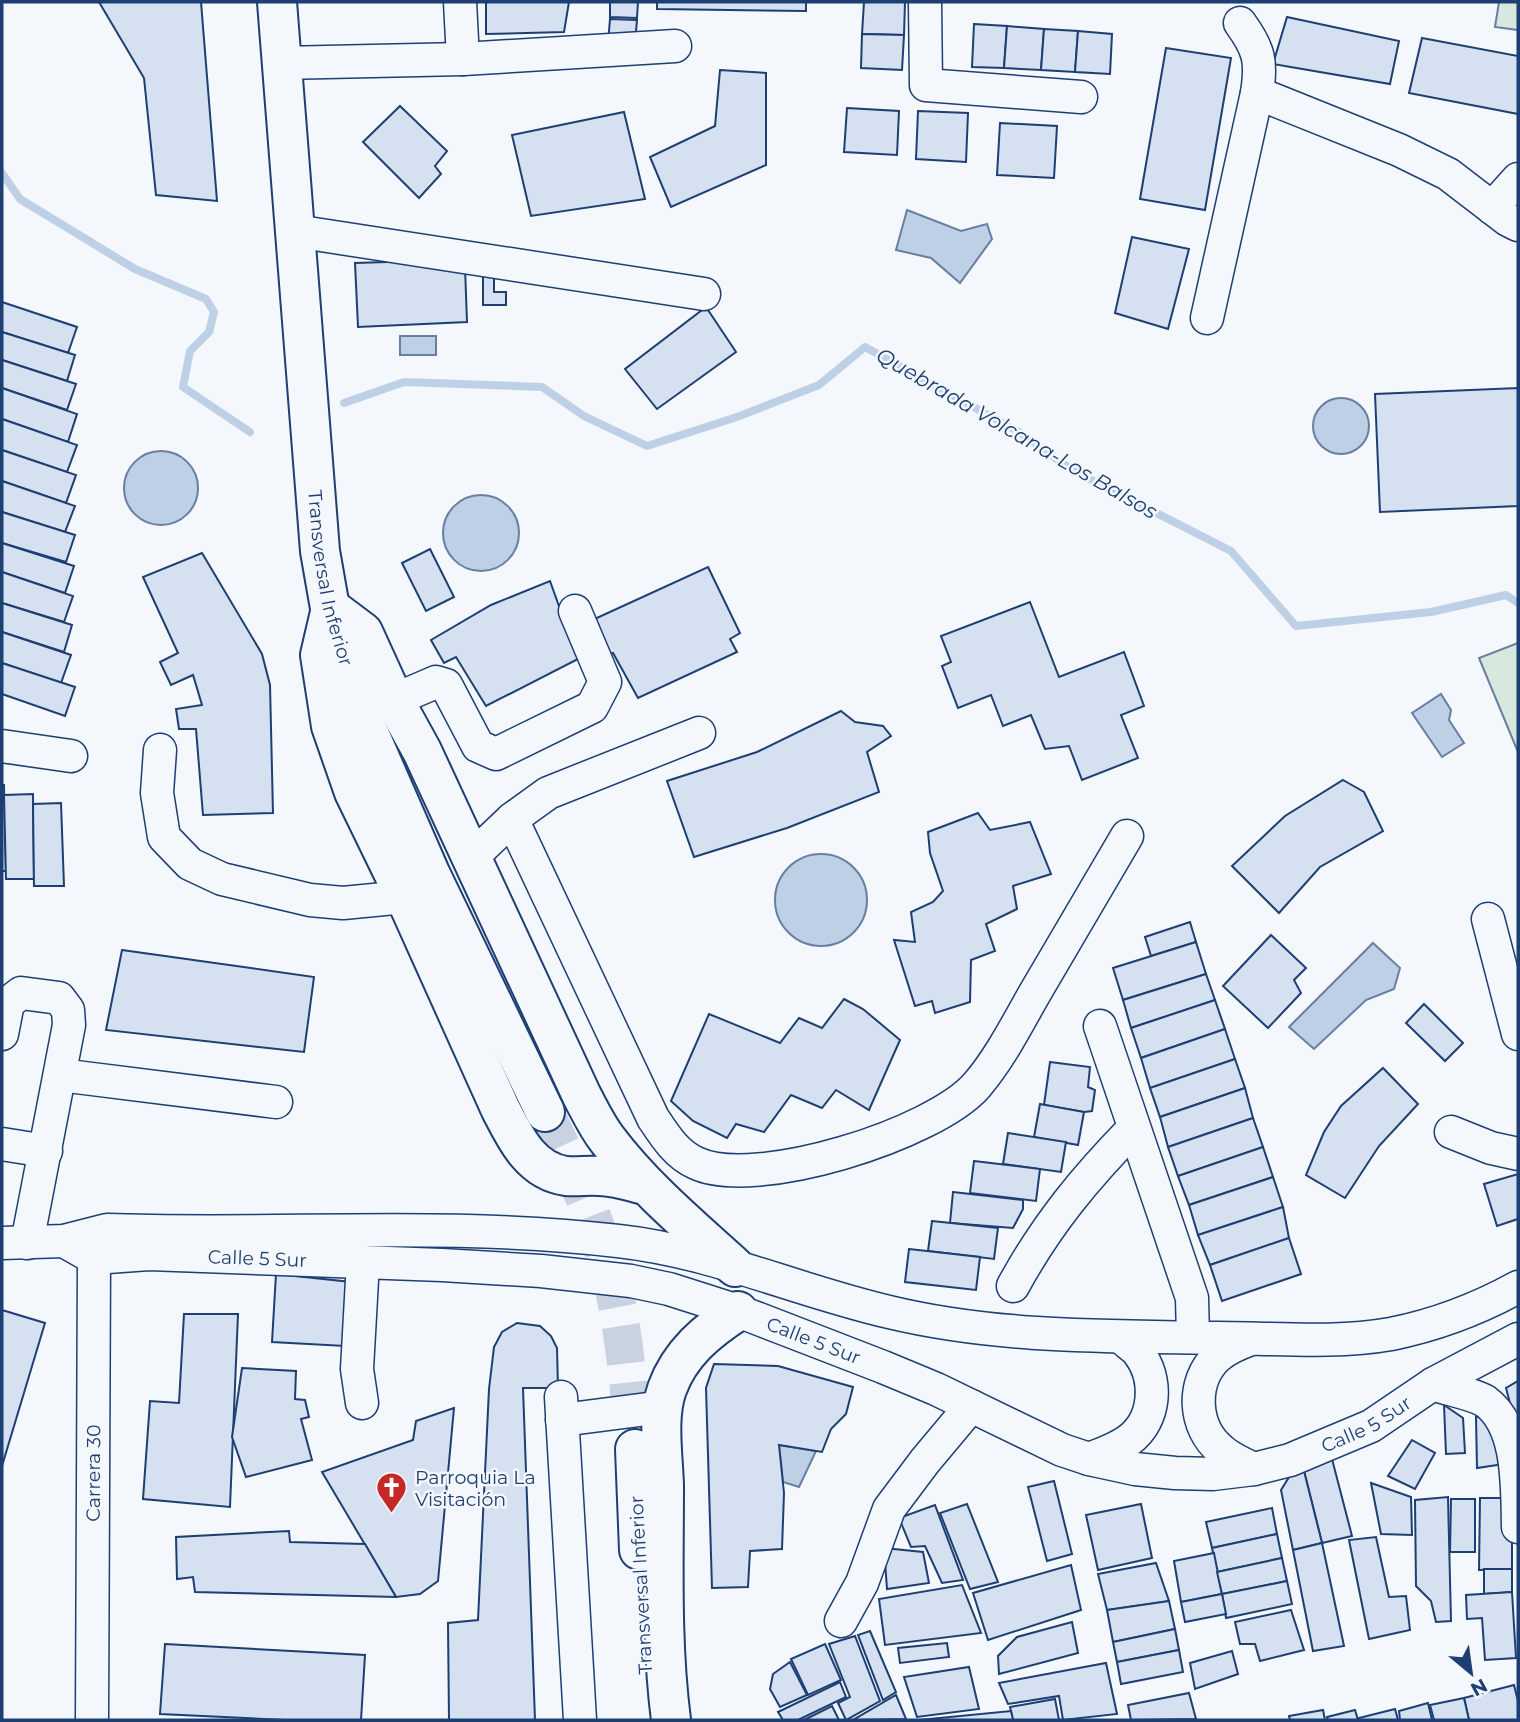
<svg xmlns="http://www.w3.org/2000/svg" width="1520" height="1722" font-family="Montserrat,sans-serif">
<style>
.green{fill:#d7e8df;stroke:#687fa3;stroke-width:2}
.water{fill:#bed0e5;stroke:#687fa3;stroke-width:2}
.lines{fill:none;stroke-linecap:round;stroke-linejoin:round}
.stream{stroke:#bed0e5;stroke-width:8}
.building{fill:#d5e0f0;stroke:#1d3f73;stroke-width:2}
.major-tunnel{stroke:#c9d2e0;stroke-width:38;stroke-dasharray:38 19;stroke-linecap:butt}
.minor-casing{stroke:#1d3f73;stroke-width:35}
.major-casing{stroke:#1d3f73;stroke-width:42}
.minor{stroke:#f4f7fb;stroke-width:32}
.major{stroke:#f4f7fb;stroke-width:38}
.labels{text-anchor:middle;dominant-baseline:central;stroke-width:5;stroke-linejoin:round;paint-order:stroke}
.street-label{font-size:19px;fill:#1d3f73;stroke:#f4f7fb}
.poi-label{font-size:19px;fill:#1d3f73;stroke:#f4f7fb;text-anchor:start}
.water-label{font-size:21px;font-style:italic;fill:#1d3f73;stroke:#f4f7fb}
</style>
<rect width="100%" height="100%" fill="#f4f7fb"/>
<!-- green -->
<g class="green">
<polygon points="1499,2 1518,2 1518,30 1495,27"/>
<polygon points="1518,643 1518,752 1479,658"/>
</g>
<!-- water -->
<g class="water">
<polygon points="907,210 961,231 987,224 992,239 960,283 931,258 896,250"/>
<rect x="400" y="336" width="36" height="19"/>
<circle cx="1341" cy="426" r="28"/>
<circle cx="161" cy="488" r="37"/>
<circle cx="481" cy="533" r="38"/>
<polygon points="1441,694 1451,710 1449,720 1464,743 1442,757 1412,713"/>
<circle cx="821" cy="900" r="46"/>
<polygon points="1373,943 1400,968 1394,989 1366,1000 1314,1049 1289,1027"/>
<polygon points="779,1445 816,1451 799,1487 783,1482"/>
</g>
<g class="lines">
<!-- stream -->
<g class="stream">
<polyline points="2,173 20,199 135,269 206,299 214,312 209,332 190,351 183,387 250,432"/>
<polyline points="344,403 404,382 542,387 584,416 647,446 737,417 819,385 865,347 1019,432 1072,470 1231,551 1296,626 1431,612 1506,595 1518,603"/>
</g>
</g>
<!-- building -->
<g class="building">
<polygon points="99,2 201,2 217,201 156,195 144,78"/>
<polygon points="486,2 569,2 564,32 486,34"/>
<polygon points="610,2 638,2 637,18 610,17"/>
<polygon points="657,2 806,2 806,11 657,9"/>
<polygon points="864,2 905,2 904,35 862,34"/>
<polygon points="1287,17 1399,41 1390,84 1273,64"/>
<polygon points="610,19 637,20 635,43 608,43"/>
<polygon points="974,24 1007,26 1004,68 972,67"/>
<polygon points="1007,26 1044,29 1041,70 1004,68"/>
<polygon points="1044,29 1078,31 1075,72 1041,70"/>
<polygon points="1078,31 1112,34 1110,74 1075,72"/>
<polygon points="862,34 904,35 902,70 861,68"/>
<polygon points="1422,38 1518,56 1518,114 1409,93"/>
<polygon points="1166,48 1231,58 1205,210 1140,199"/>
<polygon points="720,70 766,73 766,165 671,207 650,157 715,126"/>
<polygon points="400,106 447,151 435,166 441,174 419,198 363,142"/>
<polygon points="847,108 899,111 897,155 844,152"/>
<polygon points="918,111 968,113 966,162 916,159"/>
<polygon points="624,112 645,199 531,216 512,135"/>
<polygon points="1000,123 1057,126 1054,178 997,175"/>
<polygon points="1132,237 1189,249 1168,329 1115,313"/>
<polygon points="419,261 465,267 467,322 358,327 355,263"/>
<polygon points="483,273 494,273 494,292 506,292 506,305 483,305"/>
<polygon points="2,302 77,327 68,353 2,332"/>
<polygon points="706,307 736,352 657,409 625,369"/>
<polygon points="2,332 75,355 67,381 2,360"/>
<polygon points="2,360 76,384 67,410 2,388"/>
<polygon points="2,388 77,414 68,442 2,419"/>
<polygon points="1518,388 1518,506 1380,512 1375,394"/>
<polygon points="2,419 77,445 67,472 2,450"/>
<polygon points="2,450 76,475 66,503 2,481"/>
<polygon points="2,481 75,506 65,532 2,512"/>
<polygon points="2,512 75,535 66,562 2,543"/>
<polygon points="2,543 74,566 65,593 2,572"/>
<polygon points="430,549 454,597 426,611 402,563"/>
<polygon points="202,553 262,654 270,685 273,813 203,815 196,729 179,729 176,709 202,705 193,675 171,685 160,662 178,653 143,577"/>
<polygon points="708,567 740,633 730,639 737,652 638,698 613,653 606,655 588,622"/>
<polygon points="2,572 73,596 64,622 2,603"/>
<polygon points="550,581 578,659 486,706 456,657 444,663 431,640 491,605"/>
<polygon points="1030,602 1059,677 1124,652 1144,706 1121,715 1138,758 1082,780 1069,746 1045,749 1031,715 1003,726 991,695 958,708 942,666 951,662 941,636"/>
<polygon points="2,603 72,625 64,652 2,632"/>
<polygon points="2,632 71,655 61,683 2,663"/>
<polygon points="2,663 75,687 65,716 2,694"/>
<polygon points="841,711 855,722 883,726 891,736 867,752 879,792 787,828 694,857 667,781 757,752"/>
<polygon points="1343,780 1364,792 1383,831 1320,867 1279,913 1232,866 1285,816"/>
<polygon points="2,785 4,785 6,871 2,871"/>
<polygon points="33,794 34,879 6,879 4,795"/>
<polygon points="61,803 64,886 34,886 33,804"/>
<polygon points="978,813 990,830 1030,822 1051,874 1013,886 1017,909 986,924 995,951 971,960 970,1002 935,1013 932,1001 915,1006 894,940 915,942 911,912 933,902 943,891 930,853 928,832"/>
<polygon points="1190,922 1196,942 1151,956 1145,937"/>
<polygon points="1271,935 1306,968 1294,980 1301,993 1268,1028 1223,986"/>
<polygon points="1196,942 1206,974 1123,1000 1113,968"/>
<polygon points="122,950 314,977 304,1052 106,1030"/>
<polygon points="1206,974 1215,1000 1131,1028 1123,1000"/>
<polygon points="844,999 863,1009 900,1040 869,1110 836,1090 822,1108 791,1095 764,1132 736,1124 727,1138 693,1121 671,1101 709,1014 780,1043 799,1018 822,1028"/>
<polygon points="1215,1000 1225,1029 1141,1058 1131,1028"/>
<polygon points="1424,1004 1463,1043 1445,1061 1406,1023"/>
<polygon points="1225,1029 1235,1059 1150,1088 1141,1058"/>
<polygon points="1235,1059 1245,1088 1160,1117 1150,1088"/>
<polygon points="1050,1062 1090,1067 1088,1087 1095,1090 1092,1111 1084,1112 1044,1105"/>
<polygon points="1383,1068 1418,1104 1379,1146 1345,1198 1306,1175 1324,1132 1341,1106"/>
<polygon points="1245,1088 1253,1118 1168,1147 1160,1117"/>
<polygon points="1040,1104 1084,1112 1078,1145 1034,1137"/>
<polygon points="1253,1118 1263,1147 1178,1176 1168,1147"/>
<polygon points="1008,1133 1066,1142 1061,1172 1003,1164"/>
<polygon points="1263,1147 1273,1177 1189,1205 1178,1176"/>
<polygon points="974,1161 1040,1169 1036,1201 970,1193"/>
<polygon points="1518,1174 1518,1219 1497,1226 1484,1184"/>
<polygon points="1273,1177 1283,1207 1198,1235 1189,1205"/>
<polygon points="953,1192 1023,1200 1023,1209 1013,1228 950,1223"/>
<polygon points="1283,1207 1289,1238 1210,1265 1198,1235"/>
<polygon points="932,1221 998,1228 994,1259 928,1251"/>
<polygon points="1289,1238 1301,1274 1222,1301 1210,1265"/>
<polygon points="909,1249 980,1257 976,1290 905,1282"/>
<polygon points="276,1274 351,1282 345,1346 272,1342"/>
<polygon points="2,1310 45,1323 2,1466"/>
<polygon points="184,1314 238,1314 230,1507 143,1499 150,1401 179,1403"/>
<polygon points="517,1323 540,1326 551,1336 557,1348 558,1388 523,1388 535,1720 449,1720 448,1623 478,1620 489,1389 494,1347 502,1332"/>
<polygon points="714,1364 778,1366 853,1387 846,1414 831,1429 822,1452 779,1445 784,1493 782,1549 750,1551 748,1587 712,1588 706,1388"/>
<polygon points="242,1368 296,1371 295,1399 305,1400 309,1417 301,1419 312,1460 246,1477 232,1437"/>
<polygon points="1518,1381 1518,1434 1506,1388"/>
<polygon points="1444,1405 1463,1418 1465,1453 1446,1454"/>
<polygon points="454,1408 438,1581 420,1594 396,1597 322,1472 413,1440 416,1421"/>
<polygon points="1492,1416 1511,1463 1477,1468 1476,1417"/>
<polygon points="1412,1440 1435,1453 1415,1489 1388,1476"/>
<polygon points="1332,1459 1352,1536 1322,1543 1303,1467"/>
<polygon points="1303,1467 1322,1543 1293,1550 1281,1490 1291,1474"/>
<polygon points="1054,1481 1072,1554 1047,1561 1028,1487"/>
<polygon points="1371,1483 1411,1497 1412,1535 1381,1534"/>
<polygon points="1448,1497 1451,1621 1436,1622 1431,1601 1416,1586 1415,1500"/>
<polygon points="1480,1498 1512,1498 1512,1569 1479,1570"/>
<polygon points="1451,1499 1475,1499 1475,1552 1450,1552"/>
<polygon points="967,1504 998,1582 970,1589 940,1513"/>
<polygon points="1141,1504 1152,1558 1098,1570 1086,1515"/>
<polygon points="935,1505 963,1580 942,1583 925,1546 911,1547 899,1518"/>
<polygon points="1272,1508 1277,1534 1212,1548 1206,1522"/>
<polygon points="289,1531 290,1542 365,1544 396,1597 195,1592 193,1577 177,1579 176,1537"/>
<polygon points="1277,1534 1282,1558 1217,1572 1212,1548"/>
<polygon points="1376,1537 1389,1597 1406,1596 1410,1630 1369,1639 1349,1540"/>
<polygon points="1322,1543 1344,1646 1313,1651 1293,1550"/>
<polygon points="884,1548 923,1552 929,1583 887,1589"/>
<polygon points="1214,1553 1222,1594 1181,1602 1174,1561"/>
<polygon points="1282,1558 1287,1581 1222,1594 1217,1572"/>
<polygon points="1156,1563 1169,1601 1107,1610 1098,1574"/>
<polygon points="1071,1565 1081,1610 988,1640 973,1593"/>
<polygon points="1484,1569 1512,1569 1512,1592 1484,1594"/>
<polygon points="1287,1581 1292,1604 1226,1618 1222,1594"/>
<polygon points="962,1585 981,1633 885,1645 879,1599"/>
<polygon points="1512,1592 1516,1658 1485,1660 1482,1618 1467,1619 1466,1595"/>
<polygon points="1222,1594 1226,1614 1185,1622 1181,1602"/>
<polygon points="1169,1601 1175,1629 1113,1642 1107,1610"/>
<polygon points="1291,1610 1304,1650 1260,1661 1255,1644 1240,1644 1235,1622"/>
<polygon points="1072,1622 1078,1653 999,1674 998,1656 1017,1637"/>
<polygon points="1175,1629 1179,1650 1117,1662 1113,1642"/>
<polygon points="870,1631 896,1692 883,1700 858,1635"/>
<polygon points="855,1636 880,1701 846,1720 838,1703 850,1697 829,1644"/>
<polygon points="947,1643 949,1657 900,1663 898,1648"/>
<polygon points="165,1644 365,1655 361,1720 285,1720 160,1714"/>
<polygon points="825,1644 841,1680 808,1695 791,1659"/>
<polygon points="1179,1650 1183,1672 1121,1684 1117,1662"/>
<polygon points="1232,1651 1238,1674 1195,1689 1190,1663"/>
<polygon points="790,1662 807,1695 780,1707 770,1689 773,1674"/>
<polygon points="1106,1663 1117,1714 1063,1720 1059,1696 1008,1704 999,1683"/>
<polygon points="969,1667 979,1709 917,1717 904,1677"/>
<polygon points="840,1682 846,1697 798,1720 783,1720 778,1712"/>
<polygon points="1514,1685 1518,1701 1518,1720 1469,1720 1464,1698"/>
<polygon points="1189,1693 1196,1719 1131,1720 1128,1705"/>
<polygon points="896,1695 906,1719 853,1720"/>
<polygon points="1464,1698 1469,1720 1434,1720 1430,1705"/>
<polygon points="1055,1699 1059,1720 1013,1720 1010,1707"/>
<polygon points="1428,1703 1432,1720 1400,1720 1399,1711"/>
<polygon points="832,1706 839,1720 804,1720"/>
<polygon points="1395,1709 1398,1720 1359,1720 1359,1718"/>
<polygon points="1323,1710 1325,1720 1290,1720 1289,1716"/>
<polygon points="1355,1710 1358,1720 1328,1720 1327,1717"/>
<polygon points="1011,1711 1013,1720 919,1720"/>
</g>
<g class="lines">
<!-- major-tunnel -->
<path class="major-tunnel" d="M545 1112C566 1159 591 1205 605 1255 624 1318 628 1384 635 1449"/>
<defs>
<g id="minor">
<polyline points="460,2 463,59"/>
<polyline points="925,2 926,85 1081,97"/>
<path d="M1240 23C1259 49 1262 61 1257 93L1399 150 1448 174 1508 220 1518 225"/>
<polyline points="281,63 463,59 675,46"/>
<polyline points="1492,208 1518,179"/>
<polyline points="295,231 704,294"/>
<polyline points="1207,318 1257,93"/>
<polyline points="394,700 436,682 446,685 478,746 496,754 592,707 605,682 575,611"/>
<polyline points="2,746 71,756"/>
<polyline points="160,750 157,793 164,837 190,864 222,879 310,900 343,903 405,897"/>
<path d="M512 819 653 1118C665 1136 676 1154 696 1163 755 1191 935 1134 977 1085 1001 1057 1018 1022 1036 991 1066 939 1097 888 1127 836"/>
<polyline points="472,857 512,819 548,793 699,733"/>
<polyline points="1488,919 1518,1034"/>
<polyline points="1100,1026 1192,1298 1193,1337"/>
<polyline points="2,1034 8,1003 21,993 59,998 68,1010 69,1025 27,1243"/>
<polyline points="60,1075 276,1102"/>
<polyline points="1451,1132 1491,1148 1518,1154"/>
<polyline points="2,1144 46,1151"/>
<path id="s1" d="M64 1241 94 1258 149 1254 442 1265 541 1271 631 1281 669 1289 738 1311 883 1367 936 1389 1062 1450 1089 1459 1135 1469 1175 1473 1213 1474 1254 1469 1290 1460 1371 1426 1433 1384 1518 1339"/>
<path d="M2 1243 64 1241 107 1230C277 1236 448 1221 618 1241 711 1251 798 1291 889 1312 997 1338 1108 1336 1218 1338 1275 1338 1334 1344 1391 1334 1436 1325 1478 1309 1518 1287"/>
<path d="M1013 1286C1047 1224 1085 1178 1134 1128"/>
<path d="M1251 1339C1240 1343 1227 1348 1217 1357 1191 1382 1193 1427 1221 1450 1230 1458 1243 1464 1254 1469"/>
<path d="M1433 1384C1449 1390 1471 1393 1485 1401 1520 1426 1517 1487 1518 1527"/>
<polyline points="561,1397 580,1720"/>
<polyline points="362,1403 357,1369 363,1262"/>
<polyline points="562,1420 663,1407"/>
<path d="M1089 1459C1102 1454 1117 1449 1129 1440 1156 1420 1159 1379 1138 1352 1134 1347 1127 1343 1122 1338"/>
<polyline points="841,1621 862,1583 889,1509 925,1461 971,1406"/>
<path id="s2" d="M92 1720 94 1258 102 1240"/>
</g>
<g id="major">
<path id="s3" d="M277 2 320 551 330 608 366 726 430 873 545 1112"/>
<path d="M648 1186C632 1182 615 1176 599 1176 588 1175 577 1177 566 1176 530 1171 515 1137 500 1108L405 897 354 792 331 726 320 655 331 608 363 632 394 700 422 751 582 1096C590 1111 597 1126 607 1139 643 1187 691 1227 735 1267"/>
<polyline points="635,1449 639,1550"/>
<path d="M671 1720C661 1643 664 1563 664 1485 663 1455 657 1417 667 1389 680 1353 707 1331 738 1311"/>
</g>
</defs>
<!-- minor casing -->
<use href="#minor" class="minor-casing"/>
<!-- major casing -->
<use href="#major" class="major-casing"/>
<!-- minor -->
<use href="#minor" class="minor"/>
<!-- major -->
<use href="#major" class="major"/>
</g>
<!-- icons -->
<defs>
<symbol id="church-pin" viewBox="-11 -11 22 30"><path d="M0 17L-7.5 6A9.5 9.5 0 1 1 7.5 6Z" fill="#c62828" stroke="#f4f7fb"/><path d="M-1.2-6h2.4v3.5h3.3v2.4h-3.3V6h-2.4V-.1h-3.3v-2.4h3.3Z" fill="#fff"/></symbol>
</defs>
<g fill-rule="evenodd">
<use href="#church-pin" x="374" y="1470" width="35" height="47"/>
</g>
<g class="labels">
<!-- street labels -->
<g class="street-label">
<text stroke="none"><textPath href="#s3" startOffset="579">Transversal Inferior</textPath></text>
<text stroke="none"><textPath href="#s1" startOffset="198">Calle 5 Sur</textPath></text>
<text stroke="none"><textPath href="#s1" startOffset="765">Calle 5 Sur</textPath></text>
<text stroke="none"><textPath href="#s1" startOffset="1353">Calle 5 Sur</textPath></text>
<text stroke="none"><textPath href="#s2" startOffset="247">Carrera 30</textPath></text>
<text transform="translate(641 1585) rotate(-93)">Transversal Inferior</text>
</g>
<!-- poi labels -->
<g class="poi-label">
<text x="415" y="1477">Parroquia La<tspan x="415" dy="22">Visitación</tspan></text>
</g>
<!-- water labels -->
<g class="water-label">
<text transform="translate(1017 433) rotate(30)">Quebrada Volcana-Los Balsos</text>
</g>
</g>
<!-- border -->
<rect width="1520" height="1722" fill="none" stroke="#1d3f73" stroke-width="7"/>
<!-- north arrow -->
<g transform="translate(1471 1673) rotate(151)" stroke="#f4f7fb" stroke-width="5" paint-order="stroke">
<path d="M0-5L12 26L0 18L-12 26Z" fill="#1d3f73"/>
<text y="-10" font-size="19" font-weight="bold" text-anchor="middle" fill="#1d3f73">N</text>
</g>
</svg>
